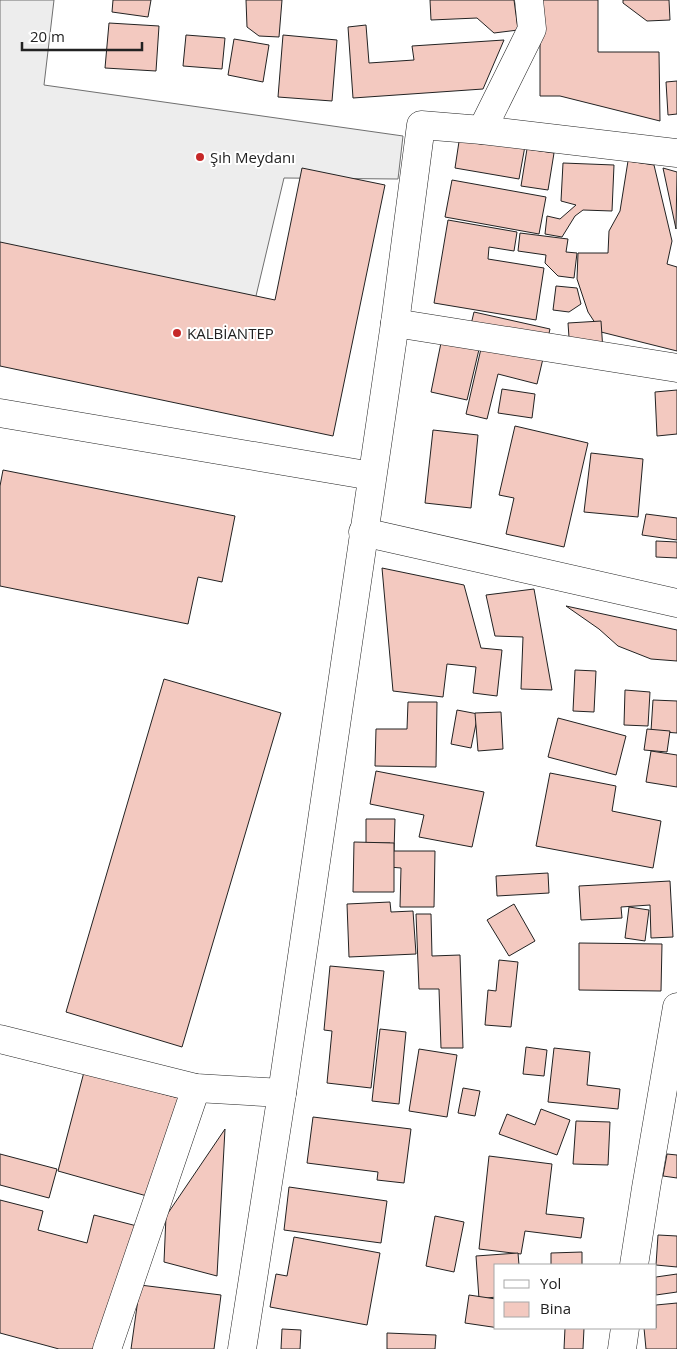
<svg xmlns="http://www.w3.org/2000/svg" width="677" height="1349" font-family="'Open Sans',sans-serif">
<style>
.parking{fill:#ededed;stroke:#6f6f6f}
.building{fill:#f3c9c0;stroke:#222}
.lines{fill:none;stroke-linecap:round;stroke-linejoin:round}
.minor-casing{stroke:#222;stroke-width:29}
.minor{stroke:#fff;stroke-width:28}
.poi-dot{fill:#c62828;stroke:#fff;stroke-width:2}
.labels{text-anchor:middle;dominant-baseline:central;stroke-width:4;stroke-linejoin:round;paint-order:stroke}
.poi-label{font-size:15px;fill:#222;stroke:#fff;text-anchor:start}
</style>
<rect width="100%" height="100%" fill="#fff"/>
<!-- parking -->
<polygon class="parking" points="0,0 54,0 44,85 403,136 398,179 284,178 251,317 0,261"/>
<!-- building -->
<g class="building">
<polygon points="113,0 151,0 148,17 112,12"/>
<polygon points="246,0 282,0 279,37 259,36 247,27"/>
<polygon points="430,0 514,0 518,30 494,33 477,18 431,20"/>
<polygon points="540,0 598,0 598,52 659,52 660,121 560,96 540,96"/>
<polygon points="623,0 669,0 670,20 647,21 623,3"/>
<polygon points="109,23 159,26 156,71 105,68"/>
<polygon points="366,25 369,63 414,60 412,46 504,40 483,89 353,98 348,27"/>
<polygon points="186,35 225,38 222,69 183,66"/>
<polygon points="283,35 337,40 332,101 278,97"/>
<polygon points="234,39 269,45 263,82 228,75"/>
<polygon points="677,81 677,114 668,115 666,82"/>
<polygon points="460,135 525,146 519,179 455,168"/>
<polygon points="527,149 554,153 548,190 521,186"/>
<polygon points="628,161 654,165 672,241 667,264 677,267 677,351 601,332 588,312 577,279 578,253 608,253 609,231 620,211"/>
<polygon points="563,163 614,165 612,211 583,210 575,216 562,237 545,234 547,216 560,219 576,205 561,201"/>
<polygon points="302,168 385,185 333,436 0,366 0,242 275,300"/>
<polygon points="663,168 677,172 676,229"/>
<polygon points="452,180 546,197 539,234 445,217"/>
<polygon points="448,220 517,232 514,251 489,247 488,259 544,268 536,320 434,303"/>
<polygon points="520,233 568,239 566,252 577,253 574,278 558,276 545,263 546,255 518,251"/>
<polygon points="556,286 577,288 581,304 569,312 553,310"/>
<polygon points="474,312 550,329 537,384 498,374 487,419 466,414 483,340 468,337"/>
<polygon points="601,321 603,351 570,352 568,323"/>
<polygon points="443,333 481,341 467,400 431,392"/>
<polygon points="502,389 535,394 532,418 498,413"/>
<polygon points="677,390 677,434 657,436 655,392"/>
<polygon points="515,426 588,443 564,547 506,534 514,498 499,495"/>
<polygon points="433,430 478,435 471,508 425,503"/>
<polygon points="591,453 643,459 638,517 584,512"/>
<polygon points="3,470 235,516 222,582 198,577 188,624 0,586 0,486"/>
<polygon points="646,514 677,518 677,540 642,535"/>
<polygon points="656,541 677,542 677,558 656,557"/>
<polygon points="382,568 464,585 481,648 502,650 497,696 473,693 476,667 447,664 443,697 393,691"/>
<polygon points="534,589 552,690 521,689 523,637 495,636 486,595"/>
<polygon points="566,606 677,630 677,661 651,659 618,646 599,629"/>
<polygon points="575,670 596,671 594,712 573,711"/>
<polygon points="164,679 281,713 182,1047 66,1012"/>
<polygon points="625,690 650,692 648,726 624,725"/>
<polygon points="653,700 677,701 677,733 651,731"/>
<polygon points="408,702 437,702 436,767 375,766 376,729 407,729"/>
<polygon points="457,710 478,714 471,748 451,744"/>
<polygon points="501,712 503,749 478,751 475,713"/>
<polygon points="558,718 626,736 616,775 548,757"/>
<polygon points="647,729 670,731 667,752 644,750"/>
<polygon points="651,751 677,755 677,787 646,782"/>
<polygon points="376,771 484,792 472,847 419,837 424,815 370,804"/>
<polygon points="550,773 616,786 612,811 661,821 653,868 536,846"/>
<polygon points="366,819 395,819 394,851 435,851 434,907 400,907 401,868 389,867 390,843 366,843"/>
<polygon points="354,842 394,843 394,892 353,892"/>
<polygon points="548,873 549,893 497,896 496,876"/>
<polygon points="670,881 673,937 651,938 650,905 621,907 622,918 581,920 579,886"/>
<polygon points="390,902 391,912 413,911 416,954 349,957 347,904"/>
<polygon points="514,904 535,941 509,956 487,920"/>
<polygon points="629,907 649,910 645,941 625,938"/>
<polygon points="416,914 431,914 432,956 460,955 463,1048 441,1048 439,989 419,989"/>
<polygon points="579,943 662,944 661,991 579,990"/>
<polygon points="499,960 518,962 511,1027 485,1025 488,990 496,991"/>
<polygon points="330,966 384,971 371,1088 327,1083 332,1031 324,1030"/>
<polygon points="380,1029 406,1032 399,1104 372,1101"/>
<polygon points="526,1047 547,1050 544,1076 523,1074"/>
<polygon points="554,1048 590,1052 587,1085 620,1089 618,1109 548,1102"/>
<polygon points="419,1049 457,1055 447,1117 409,1111"/>
<polygon points="84,1072 182,1099 154,1198 58,1171"/>
<polygon points="463,1088 480,1091 475,1116 458,1113"/>
<polygon points="541,1109 570,1120 557,1155 499,1134 507,1114 535,1125"/>
<polygon points="313,1117 411,1129 404,1183 377,1180 378,1172 307,1163"/>
<polygon points="576,1121 610,1122 608,1165 573,1164"/>
<polygon points="225,1129 217,1276 164,1262 166,1216"/>
<polygon points="0,1154 57,1169 49,1198 0,1185"/>
<polygon points="667,1154 677,1155 677,1178 663,1176"/>
<polygon points="489,1156 552,1164 546,1214 584,1218 581,1238 525,1231 521,1254 479,1249"/>
<polygon points="289,1187 387,1201 381,1243 284,1230"/>
<polygon points="0,1200 43,1211 38,1230 87,1243 94,1215 137,1226 105,1349 59,1349 0,1333"/>
<polygon points="435,1216 464,1222 454,1272 426,1266"/>
<polygon points="658,1235 677,1236 677,1267 656,1265"/>
<polygon points="294,1237 380,1253 367,1325 270,1307 276,1274 287,1276"/>
<polygon points="582,1252 582,1265 551,1265 551,1253"/>
<polygon points="518,1253 519,1265 496,1265 496,1297 479,1299 476,1256"/>
<polygon points="677,1274 677,1292 656,1295 656,1277"/>
<polygon points="140,1285 221,1295 214,1349 131,1349"/>
<polygon points="469,1295 496,1299 496,1328 499,1328 465,1323"/>
<polygon points="677,1303 677,1349 646,1349 644,1328 656,1328 656,1305"/>
<polygon points="565,1328 584,1328 583,1349 564,1349"/>
<polygon points="282,1329 301,1330 300,1349 281,1349"/>
<polygon points="387,1333 436,1335 435,1349 387,1349"/>
</g>
<g class="lines">
<defs>
<g id="minor">
<polyline points="482,130 532,29 529,0"/>
<polyline points="395,323 677,368"/>
<polyline points="0,413 372,476"/>
<polyline points="363,532 677,603"/>
<polyline points="0,1039 196,1088 282,1093"/>
<polyline points="634,1265 646,1188 677,1007"/>
<polyline points="107,1349 196,1088"/>
<polyline points="242,1349 282,1093 395,323 421,125 482,130 677,153"/>
<polyline points="622,1349 625,1328"/>
</g>
</defs>
<!-- minor casing -->
<use href="#minor" class="minor-casing"/>
<!-- minor -->
<use href="#minor" class="minor"/>
</g>
<!-- markers -->
<g class="poi-dot">
<circle cx="200" cy="157" r="5"/>
<circle cx="177" cy="333" r="5"/>
</g>
<g class="labels">
<!-- poi labels -->
<g class="poi-label">
<text x="210" y="157">Şıh Meydanı</text>
<text x="187" y="333">KALBİANTEP</text>
</g>
</g>
<!-- legend -->
<rect x="494" y="1264" width="162" height="65" fill="#ffffff" stroke="#a7a7a7"/>
<rect x="504" y="1280" width="25" height="8" fill="#ffffff" stroke="#a7a7a7"/>
<text x="540" y="1289" font-size="15" fill="#222222">Yol</text>
<rect x="504" y="1302" width="25" height="15" fill="#f3c9c0" stroke="#a7a7a7"/>
<text x="540" y="1314" font-size="15" fill="#222222">Bina</text>
<!-- scale -->
<path d="M22 42v8h120v-8" fill="none" stroke="#222222" stroke-width="2.5"/>
<text x="30" y="42" font-size="15" fill="#222222" stroke="#ffffff" stroke-width="4" paint-order="stroke">20 m</text>
</svg>
